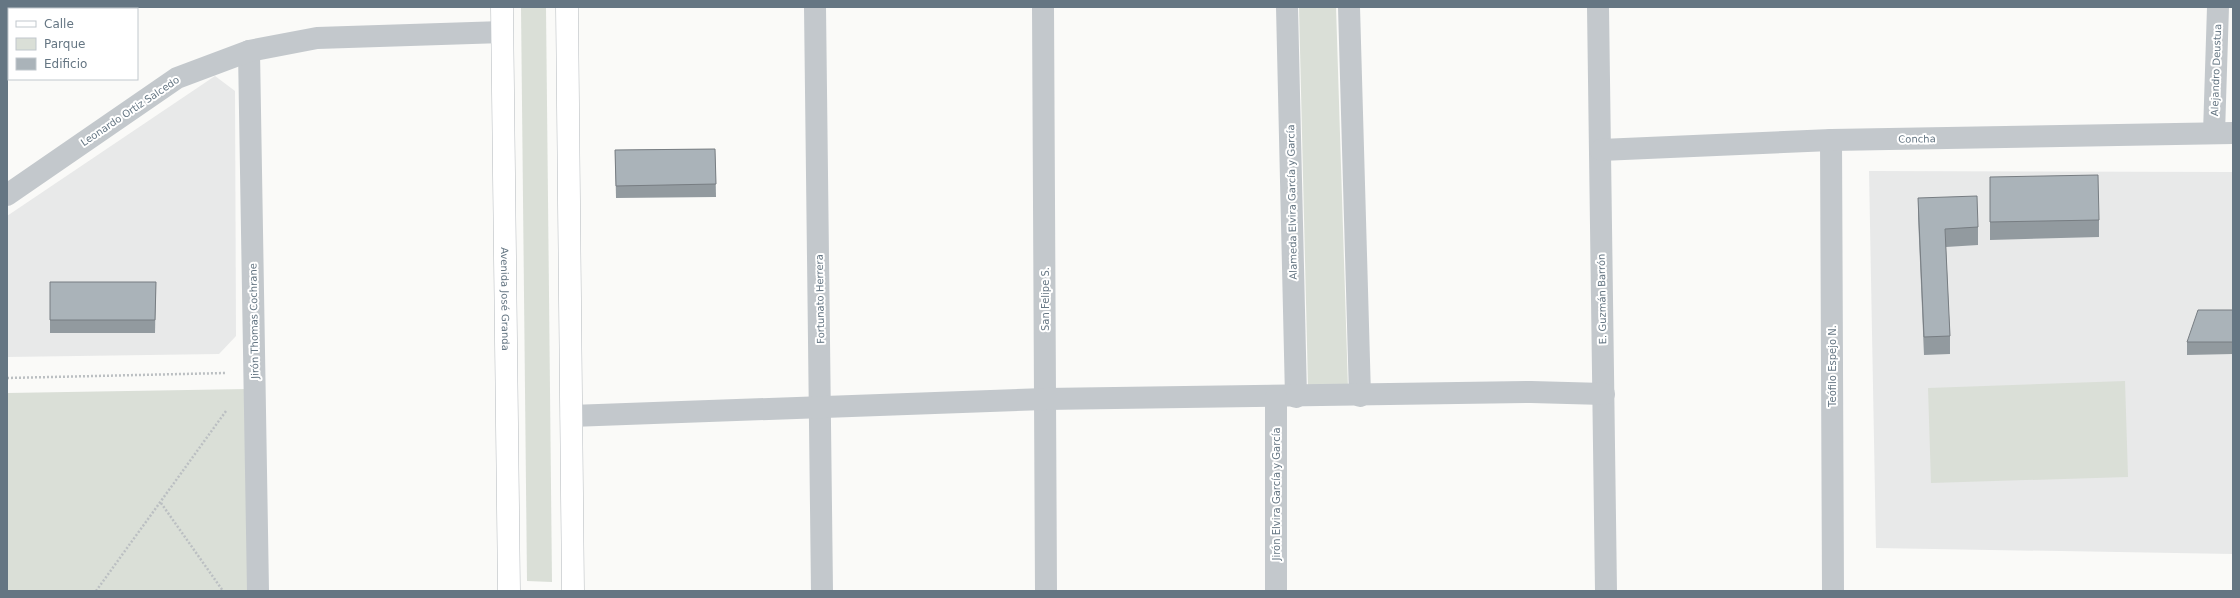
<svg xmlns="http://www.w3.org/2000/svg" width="2240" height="598" font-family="'DejaVu Sans',sans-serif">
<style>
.built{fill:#e8e9e9}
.green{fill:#dadfd7}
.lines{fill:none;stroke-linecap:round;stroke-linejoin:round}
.major-casing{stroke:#b5babe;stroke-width:23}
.path{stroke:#bbbfc2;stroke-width:2.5;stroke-dasharray:2 2;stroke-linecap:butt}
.minor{stroke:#c3c8cc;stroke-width:22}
.major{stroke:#fff;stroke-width:22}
.wall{fill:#929a9f}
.building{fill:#aab3b9;stroke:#777d82}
.labels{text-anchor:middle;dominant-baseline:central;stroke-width:4;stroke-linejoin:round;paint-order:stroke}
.street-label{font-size:10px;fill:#657683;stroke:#fff}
</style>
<rect width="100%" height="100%" fill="#fafaf8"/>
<!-- built -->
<g class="built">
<polygon points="215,76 235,91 236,336 219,354 7,357 7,216"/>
<polygon points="1869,171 2233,172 2233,554 1876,548"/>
</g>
<!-- green -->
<g class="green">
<polygon points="521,7 546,7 552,582 527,581"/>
<polygon points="1299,7 1336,7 1348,388 1308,386"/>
<polygon points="2125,381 2128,477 1931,483 1928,388"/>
<polygon points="248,389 247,591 7,591 7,393"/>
</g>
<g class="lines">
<defs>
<g id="major">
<path id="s1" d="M502 7 509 591"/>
<polyline points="567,7 573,591"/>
</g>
</defs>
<!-- major casing -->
<use href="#major" class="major-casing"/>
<!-- path -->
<g class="path">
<polyline points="7,378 226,373"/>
<polyline points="161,503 223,591"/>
<polyline points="96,591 226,411"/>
</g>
<!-- minor -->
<g class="minor">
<polyline points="815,7 822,591"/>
<polyline points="1043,7 1046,591"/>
<polyline points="1287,7 1296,397"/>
<polyline points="1349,7 1360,396"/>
<polyline points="1598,7 1606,591"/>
<polyline points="249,51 258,591"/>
<polyline points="2214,133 2218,7"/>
<polyline points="1831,140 1833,591"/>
<polyline points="1601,150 1831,140 2233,133"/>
<polyline points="7,195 177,78 249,51 317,38 503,32"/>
<polyline points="571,416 1045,399 1531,392 1604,394"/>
<polyline points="1276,591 1276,397"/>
</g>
<!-- major -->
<use href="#major" class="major"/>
</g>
<!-- wall -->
<g class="wall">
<polygon points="715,149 716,197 616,198 615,150"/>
<polygon points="1990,195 2099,220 2099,237 1990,240"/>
<polygon points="1918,198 1978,227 1978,245 1946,247 1950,336 1950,354 1924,355 1918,216"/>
<polygon points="50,282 156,282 155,333 50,333"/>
<polygon points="2233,310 2233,354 2187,355 2187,342"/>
</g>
<!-- building -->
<g class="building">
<polygon points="715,149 716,184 616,186 615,150"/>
<polygon points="2098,175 2099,220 1990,222 1990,177"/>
<polygon points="1977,196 1978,227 1945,229 1950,336 1924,337 1918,198"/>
<polygon points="50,282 156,282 155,320 50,320"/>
<polygon points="2198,310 2233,310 2233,342 2187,342"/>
</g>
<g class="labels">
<!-- street labels -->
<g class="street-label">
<text transform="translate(2216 70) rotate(-88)">Alejandro Deustua</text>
<text transform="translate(130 111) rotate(-34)">Leonardo Ortiz Salcedo</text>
<text transform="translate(1917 139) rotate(-1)">Concha</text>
<text transform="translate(1292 202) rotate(-91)">Alameda Elvira García y García</text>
<text stroke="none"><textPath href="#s1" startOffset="292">Avenida José Granda</textPath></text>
<text transform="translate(820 299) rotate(-91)">Fortunato Herrera</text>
<text transform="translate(1045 299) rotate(-90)">San Felipe S.</text>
<text transform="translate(1602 299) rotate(-91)">E. Guzmán Barrón</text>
<text transform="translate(254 321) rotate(-91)">Jirón Thomas Cochrane</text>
<text transform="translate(1832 366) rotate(-90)">Teófilo Espejo N.</text>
<text transform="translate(1276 494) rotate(-90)">Jirón Elvira García y García</text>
</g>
</g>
<!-- border -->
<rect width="2240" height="598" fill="none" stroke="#657683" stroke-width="16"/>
<!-- legend -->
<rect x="8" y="8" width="130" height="72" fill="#ffffff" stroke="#c1c8cd"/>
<rect x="16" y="21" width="20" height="6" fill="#ffffff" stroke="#c1c8cd"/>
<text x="44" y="28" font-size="12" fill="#657683">Calle</text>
<rect x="16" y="38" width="20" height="12" fill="#dadfd7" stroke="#c1c8cd"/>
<text x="44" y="48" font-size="12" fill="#657683">Parque</text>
<rect x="16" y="58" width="20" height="12" fill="#aab3b9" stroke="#c1c8cd"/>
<text x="44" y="68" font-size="12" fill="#657683">Edificio</text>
</svg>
